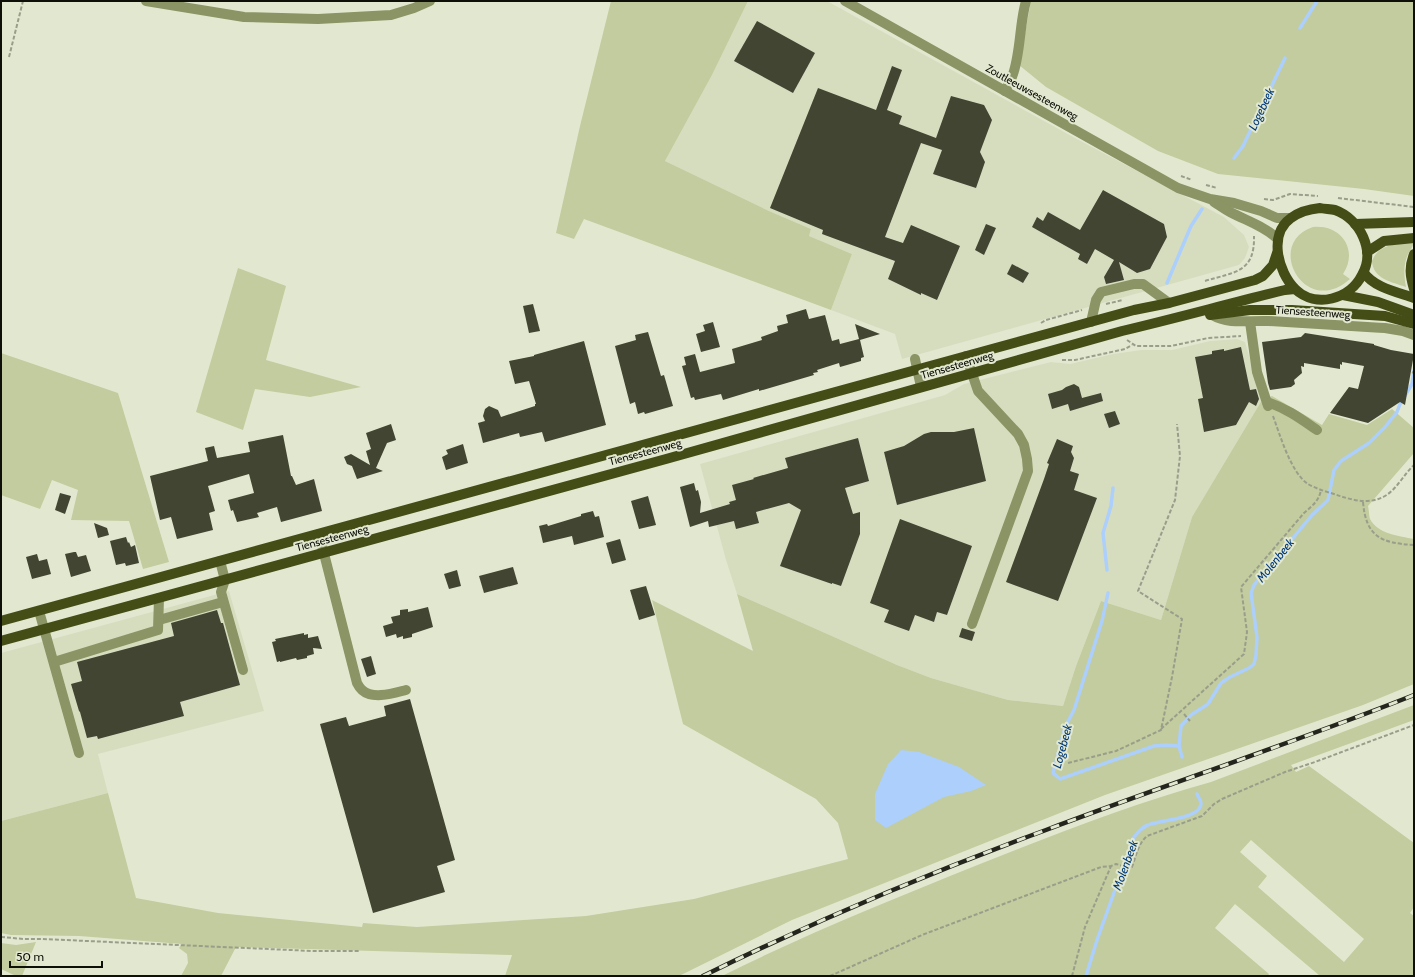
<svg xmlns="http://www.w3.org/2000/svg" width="1415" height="977" font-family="Cabin,sans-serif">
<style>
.built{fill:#d6ddbf}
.green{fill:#c2cc9e;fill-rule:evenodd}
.water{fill:#adcffc}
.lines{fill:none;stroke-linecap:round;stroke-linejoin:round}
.stream{stroke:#adcffc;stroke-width:3.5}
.building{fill:#414532}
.path{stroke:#999e8b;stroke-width:2;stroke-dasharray:4 2;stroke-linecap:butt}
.minor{stroke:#8a9464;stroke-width:10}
.major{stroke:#454d17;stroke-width:10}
.rail-casing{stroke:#24251d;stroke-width:4.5}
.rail{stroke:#e2e8d0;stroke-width:3;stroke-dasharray:9;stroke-linecap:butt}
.labels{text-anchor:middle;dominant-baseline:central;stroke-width:4;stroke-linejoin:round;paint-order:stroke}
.street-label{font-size:11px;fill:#0e0f08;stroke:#e2e8d0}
.water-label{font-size:12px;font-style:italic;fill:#003979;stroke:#e2e8d0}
</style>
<rect width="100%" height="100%" fill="#e2e8d0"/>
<!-- built -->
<g class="built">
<polygon points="748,1 827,1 1075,138 1224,217 1244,235 1249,247 1245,258 1239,265 902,359 895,334 831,310 852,254 809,236 811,229 769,211 665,161 712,75"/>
<polygon points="1237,339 1245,342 1262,400 1192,517 1161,620 1101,601 1076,666 1063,706 1008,700 931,678 897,665 737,594 726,560 700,464 945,395 964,384 1051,362 1070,364 1113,354 1141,350 1172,350 1210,341"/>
<polygon points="229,591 264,711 98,754 108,793 1,821 1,653"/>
</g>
<!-- green -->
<g class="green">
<polygon points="611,1 748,1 712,75 665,161 769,211 811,229 809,236 852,254 831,310 584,219 574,239 556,233 580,126"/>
<polygon points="1031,1 1414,1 1414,196 1364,189 1218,174 1158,151 1046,87 1019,65"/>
<path d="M1313 227C1341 224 1359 250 1343 274L1350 279C1306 319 1263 244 1313 227Z"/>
<path d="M1414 242C1413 247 1410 250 1408 254 1403 265 1404 276 1406 287 1392 282 1373 279 1372 261 1379 243 1398 244 1414 242Z"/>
<polygon points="238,268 286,286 266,360 361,387 310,397 255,389 243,430 196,412"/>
<polygon points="1,353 118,393 169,562 143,569 129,521 71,520 78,490 52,480 40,509 1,495"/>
<path d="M1272 396 1322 425 1329 414 1367 425 1392 409 1414 428V453L1368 506C1369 510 1369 516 1370 519 1378 534 1399 536 1414 539V684L1363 705 1105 795 792 920 679 976H505L512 955 236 947 221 976H181L188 963 187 954 179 948 182 944 79 936 11 935 1 933V821L108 793 136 898 218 913 362 927 363 923 417 927 586 916 694 899 848 859 838 823 816 799 683 724 652 600 753 651 737 594 897 665 931 678 1008 700 1063 706 1076 666 1101 601 1161 620 1192 517 1262 400Z"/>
<path d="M1414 705V720L1291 765 1296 772 1309 766 1414 843V907L1410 913 1414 916V976H1320L1235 904 1215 928 1269 974 1268 976H722C806 934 893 899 980 864 1056 834 1131 804 1211 782ZM1251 840 1364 939 1344 962 1258 887 1267 876 1240 852Z"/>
<polygon points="36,942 22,976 16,976 1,969 1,943 16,945"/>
</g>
<!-- water -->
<polygon class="water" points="901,750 919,752 959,767 986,785 971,791 944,797 886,828 875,820 875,794 888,764"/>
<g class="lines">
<!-- stream -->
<g class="stream">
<polyline points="1300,28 1317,1"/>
<polyline points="1234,158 1243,146 1285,58"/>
<polyline points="1167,283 1191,226 1202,209"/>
<polyline points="1107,570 1103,533 1111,506 1113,488"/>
<polyline points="1108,593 1102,621 1074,710 1065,727 1053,773 1060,779 1154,746 1165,745 1179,746"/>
<polyline points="1182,757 1179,746 1181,726 1191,715 1208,704 1221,683 1230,677 1249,668 1254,664 1256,655 1257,637 1251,593 1254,585 1312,515 1328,500 1334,470 1341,461 1369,443 1385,427 1397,412 1400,404 1412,384 1414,371"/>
<path d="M1086 976 1097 940 1134 837C1138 832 1142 827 1148 825 1159 820 1202 819 1201 803 1201 800 1198 797 1197 794"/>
</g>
</g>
<!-- building -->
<g class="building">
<polygon points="757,21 815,53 793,93 734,61"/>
<polygon points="892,66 902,70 887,110 902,116 899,124 936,138 951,96 984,105 992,120 980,152 985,162 976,188 933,174 942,150 921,143 885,237 903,243 911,225 960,246 937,300 921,293 921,295 888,279 895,261 822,234 823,230 770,208 818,88 876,110"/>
<polygon points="1103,190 1164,224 1167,237 1150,269 1137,273 1119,262 1124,280 1106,284 1104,277 1114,260 1095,249 1087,264 1078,259 1080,254 1032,227 1037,217 1043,221 1048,212 1080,230"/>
<polygon points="986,224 996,228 984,255 975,250"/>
<polygon points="1012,264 1029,273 1023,283 1007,274"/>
<polygon points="533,304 540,331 529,333 523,306"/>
<polygon points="806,309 809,319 825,315 832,341 839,339 840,344 859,339 855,324 880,334 860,340 864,357 861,358 861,361 840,367 839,363 817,370 818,372 813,373 814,375 759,391 759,389 723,400 721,394 695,400 694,397 691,398 682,366 686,365 684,357 695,354 700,372 735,363 732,349 762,340 761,337 778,331 777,326 788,323 786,315"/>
<polygon points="713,322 720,347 701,352 696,334 705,331 703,325"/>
<polygon points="648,332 661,376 664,375 673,406 645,414 644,412 638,414 635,402 630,404 615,346 636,340 635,335"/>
<polygon points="1305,333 1374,344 1374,345 1391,350 1414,354 1405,405 1400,402 1368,423 1330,413 1349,387 1358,389 1364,366 1342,362 1342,365 1340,364 1340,369 1304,363 1304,367 1301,366 1302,373 1294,380 1295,384 1291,387 1270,390 1268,383 1262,342 1301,337"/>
<polygon points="584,341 606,425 545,442 542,432 520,437 519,433 483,443 478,423 485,421 483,416 485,409 489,406 498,410 501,417 535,406 535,404 536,404 529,381 515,384 509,361 534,356 534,355"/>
<polygon points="1241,347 1250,390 1256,389 1259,399 1256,406 1249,402 1236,425 1204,432 1198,399 1203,398 1195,357 1212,354 1212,351 1224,349 1224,351"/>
<polygon points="1074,384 1079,387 1082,398 1101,393 1103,401 1070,411 1068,404 1052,409 1048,394 1062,390 1066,387"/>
<polygon points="1115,411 1120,424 1109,428 1104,414"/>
<polygon points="391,424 396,440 387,443 376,468 383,471 357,479 352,466 347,464 344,457 351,454 370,465 366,451 371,449 366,433"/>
<polygon points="974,428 986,481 897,505 884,452 904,446 924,434 931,432 954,432"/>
<polygon points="283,435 291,476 292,476 296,485 314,479 322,511 281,522 277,507 257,513 259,517 237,522 233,510 231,511 228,500 254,493 249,474 208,486 215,511 209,513 213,530 177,539 171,517 160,520 150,476 208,461 205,448 214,446 217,458 250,452 248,442"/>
<polygon points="858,438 869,481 845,488 853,514 860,512 860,534 841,586 832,583 832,584 780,566 801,510 789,503 756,512 759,523 736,529 734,521 709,527 708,521 690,527 680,487 694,483 696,491 698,490 701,502 700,513 730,504 729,502 736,500 732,485 754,479 753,478 788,468 785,458"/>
<polygon points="1057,439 1073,446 1071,452 1074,458 1070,471 1079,474 1074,490 1097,498 1058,601 1006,582 1044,479 1049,464 1047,463"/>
<polygon points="463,444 468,463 446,470 442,457 448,454 446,450"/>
<polygon points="60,493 71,496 65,514 55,510"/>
<polygon points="648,496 656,525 639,529 631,501"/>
<polygon points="593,511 595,517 599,516 604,537 574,545 572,536 543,543 539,526 547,524 548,526 581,516 581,514"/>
<polygon points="900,519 972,546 947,615 937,612 934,622 915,615 909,631 884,622 889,610 870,603"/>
<polygon points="94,523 107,528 109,535 98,538"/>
<polygon points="126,537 128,543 129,542 131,547 135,545 139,563 126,566 125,563 116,565 110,541"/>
<polygon points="620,539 626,560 612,564 606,543"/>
<polygon points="74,552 76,552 78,557 86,555 91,571 71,577 65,554"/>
<polygon points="37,554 39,561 47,559 51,574 32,579 26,557"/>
<polygon points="513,567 518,584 484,593 479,576"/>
<polygon points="457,570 461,586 449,589 444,574"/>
<polygon points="646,586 655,615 639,620 630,590"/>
<polygon points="428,607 433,627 412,634 412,637 403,639 403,636 397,638 396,634 386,637 383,626 393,623 391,617 400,615 400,610 408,609 408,612"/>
<polygon points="217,610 221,623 223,623 240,685 180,702 184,716 98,739 97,736 87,738 80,712 79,711 71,684 82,681 77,662 174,636 171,623"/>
<polygon points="962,628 975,632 972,641 959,637"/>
<polygon points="304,633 304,635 308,634 308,638 318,636 322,649 313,648 314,654 307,656 307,658 297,660 296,658 280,662 280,661 277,662 272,642 276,641 275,639"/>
<polygon points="371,656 376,674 367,677 361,659"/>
<polygon points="410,699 455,860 437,866 445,892 373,913 320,724 346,717 349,726 386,716 384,706"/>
</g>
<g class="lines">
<!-- path -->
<g class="path">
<polyline points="9,57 23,1"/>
<polyline points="1181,176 1192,180"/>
<polyline points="1206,185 1217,188"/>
<polyline points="1338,198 1414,207"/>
<polyline points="1264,199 1273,200 1290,194 1318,196"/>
<path d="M1205 281C1234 272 1255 273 1254 236"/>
<polyline points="1106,304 1123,300"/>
<polyline points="1041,323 1046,320 1082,310"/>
<polyline points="1127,340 1136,346 1171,346 1208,338 1241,336"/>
<polyline points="1062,360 1075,360 1125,349 1132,345"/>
<polyline points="1412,372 1414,373"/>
<path d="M1273 416C1280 435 1291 473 1308 484 1318 490 1332 493 1343 497 1357 501 1371 504 1385 496 1397 489 1404 474 1414 465"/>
<path d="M1363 502C1366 537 1381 543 1414 545"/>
<polyline points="1184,714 1190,721"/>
<path d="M1161 729 1244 654 1247 632 1241 587 1304 513C1312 506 1319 501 1321 490"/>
<polyline points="1068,763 1116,751 1161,730 1172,677 1182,619 1138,591 1175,500 1180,456 1177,424"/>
<polyline points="1,937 24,939 42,939 313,951 359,951"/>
<path d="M830 976 922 935 1101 867 1111 866 1116 864 1130 868 1132 867C1136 856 1138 844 1147 836L1202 816 1214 804 1222 799 1285 772 1315 762 1414 725"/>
<polyline points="1072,976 1085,927 1111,866"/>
</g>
<!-- minor -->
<g class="minor">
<polyline points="146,1 244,17 318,19 391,15 414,8 430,1"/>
<polyline points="845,1 1178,188 1210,199 1234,203 1261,211 1277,218 1290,218"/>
<path d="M1005 91C1007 87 1010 82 1012 77 1021 54 1019 25 1026 1"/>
<path d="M1214 202C1219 205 1224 209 1230 212 1247 221 1264 226 1278 239"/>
<path d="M1212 315C1229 325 1249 320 1269 321 1307 323 1346 326 1385 328L1403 331 1414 335"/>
<polyline points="1091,322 1096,300 1101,292 1134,284 1143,284 1169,303"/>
<polyline points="1250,322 1257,372 1268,406"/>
<polyline points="966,356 978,391 1018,434 1024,445 1027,459 1028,471 972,624"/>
<polyline points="915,359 921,387"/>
<path d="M1267 402C1286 408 1301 419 1317 430"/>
<path d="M319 534 357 683C358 685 360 688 362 690 373 700 394 693 406 690"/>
<polyline points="220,561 225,580 221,592 243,670"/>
<polyline points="39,611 79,753"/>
<polyline points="159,620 223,602"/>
<polyline points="54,662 158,630 159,598"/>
</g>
<!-- major -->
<g class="major">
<path d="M1320 208C1324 209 1330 209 1335 210 1360 219 1376 251 1362 275 1350 299 1316 309 1295 289 1278 272 1268 234 1291 218 1299 212 1310 209 1320 208Z"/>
<polyline points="1355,224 1414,222"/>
<polyline points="1367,252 1384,241 1414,238"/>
<path d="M1414 254C1409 267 1410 276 1414 289"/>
<path d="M1364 273C1375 288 1397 292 1414 298"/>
<polyline points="1343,295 1378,302 1414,315"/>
<polyline points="1210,315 1250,310 1292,310 1385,316 1414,324"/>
<polyline points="1,621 1134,310 1169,303 1255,280 1263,276 1273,265 1277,253"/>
<path d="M1 641 666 459 1122 331C1177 318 1231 303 1285 290L1295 289"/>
</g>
<defs>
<path id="rail" d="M703 976C815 921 929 873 1046 830 1168 784 1293 743 1414 695"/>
</defs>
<!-- rail casing -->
<use href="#rail" class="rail-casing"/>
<!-- rail -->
<use href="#rail" class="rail"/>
</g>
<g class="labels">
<!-- street labels -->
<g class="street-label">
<text transform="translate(1032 92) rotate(29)">Zoutleeuwsesteenweg</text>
<text transform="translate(1313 312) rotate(4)">Tiensesteenweg</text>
<text transform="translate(957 365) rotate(-16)">Tiensesteenweg</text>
<text transform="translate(645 452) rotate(-15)">Tiensesteenweg</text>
<text transform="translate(332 538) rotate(-15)">Tiensesteenweg</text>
</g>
<!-- water labels -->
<g class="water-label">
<text transform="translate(1261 109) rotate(-65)">Logebeek</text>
<text transform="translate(1275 560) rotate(-51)">Molenbeek</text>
<text transform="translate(1062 746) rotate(-75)">Logebeek</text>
<text transform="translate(1125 865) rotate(-70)">Molenbeek</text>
</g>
</g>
<!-- border -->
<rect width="1415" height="977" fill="none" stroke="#0e0f08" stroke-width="4"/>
<!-- scale -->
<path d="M10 961v6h92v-6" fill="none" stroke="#0e0f08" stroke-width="2"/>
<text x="16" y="961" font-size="12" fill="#0e0f08" stroke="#e2e8d0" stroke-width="3" paint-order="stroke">50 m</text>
</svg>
